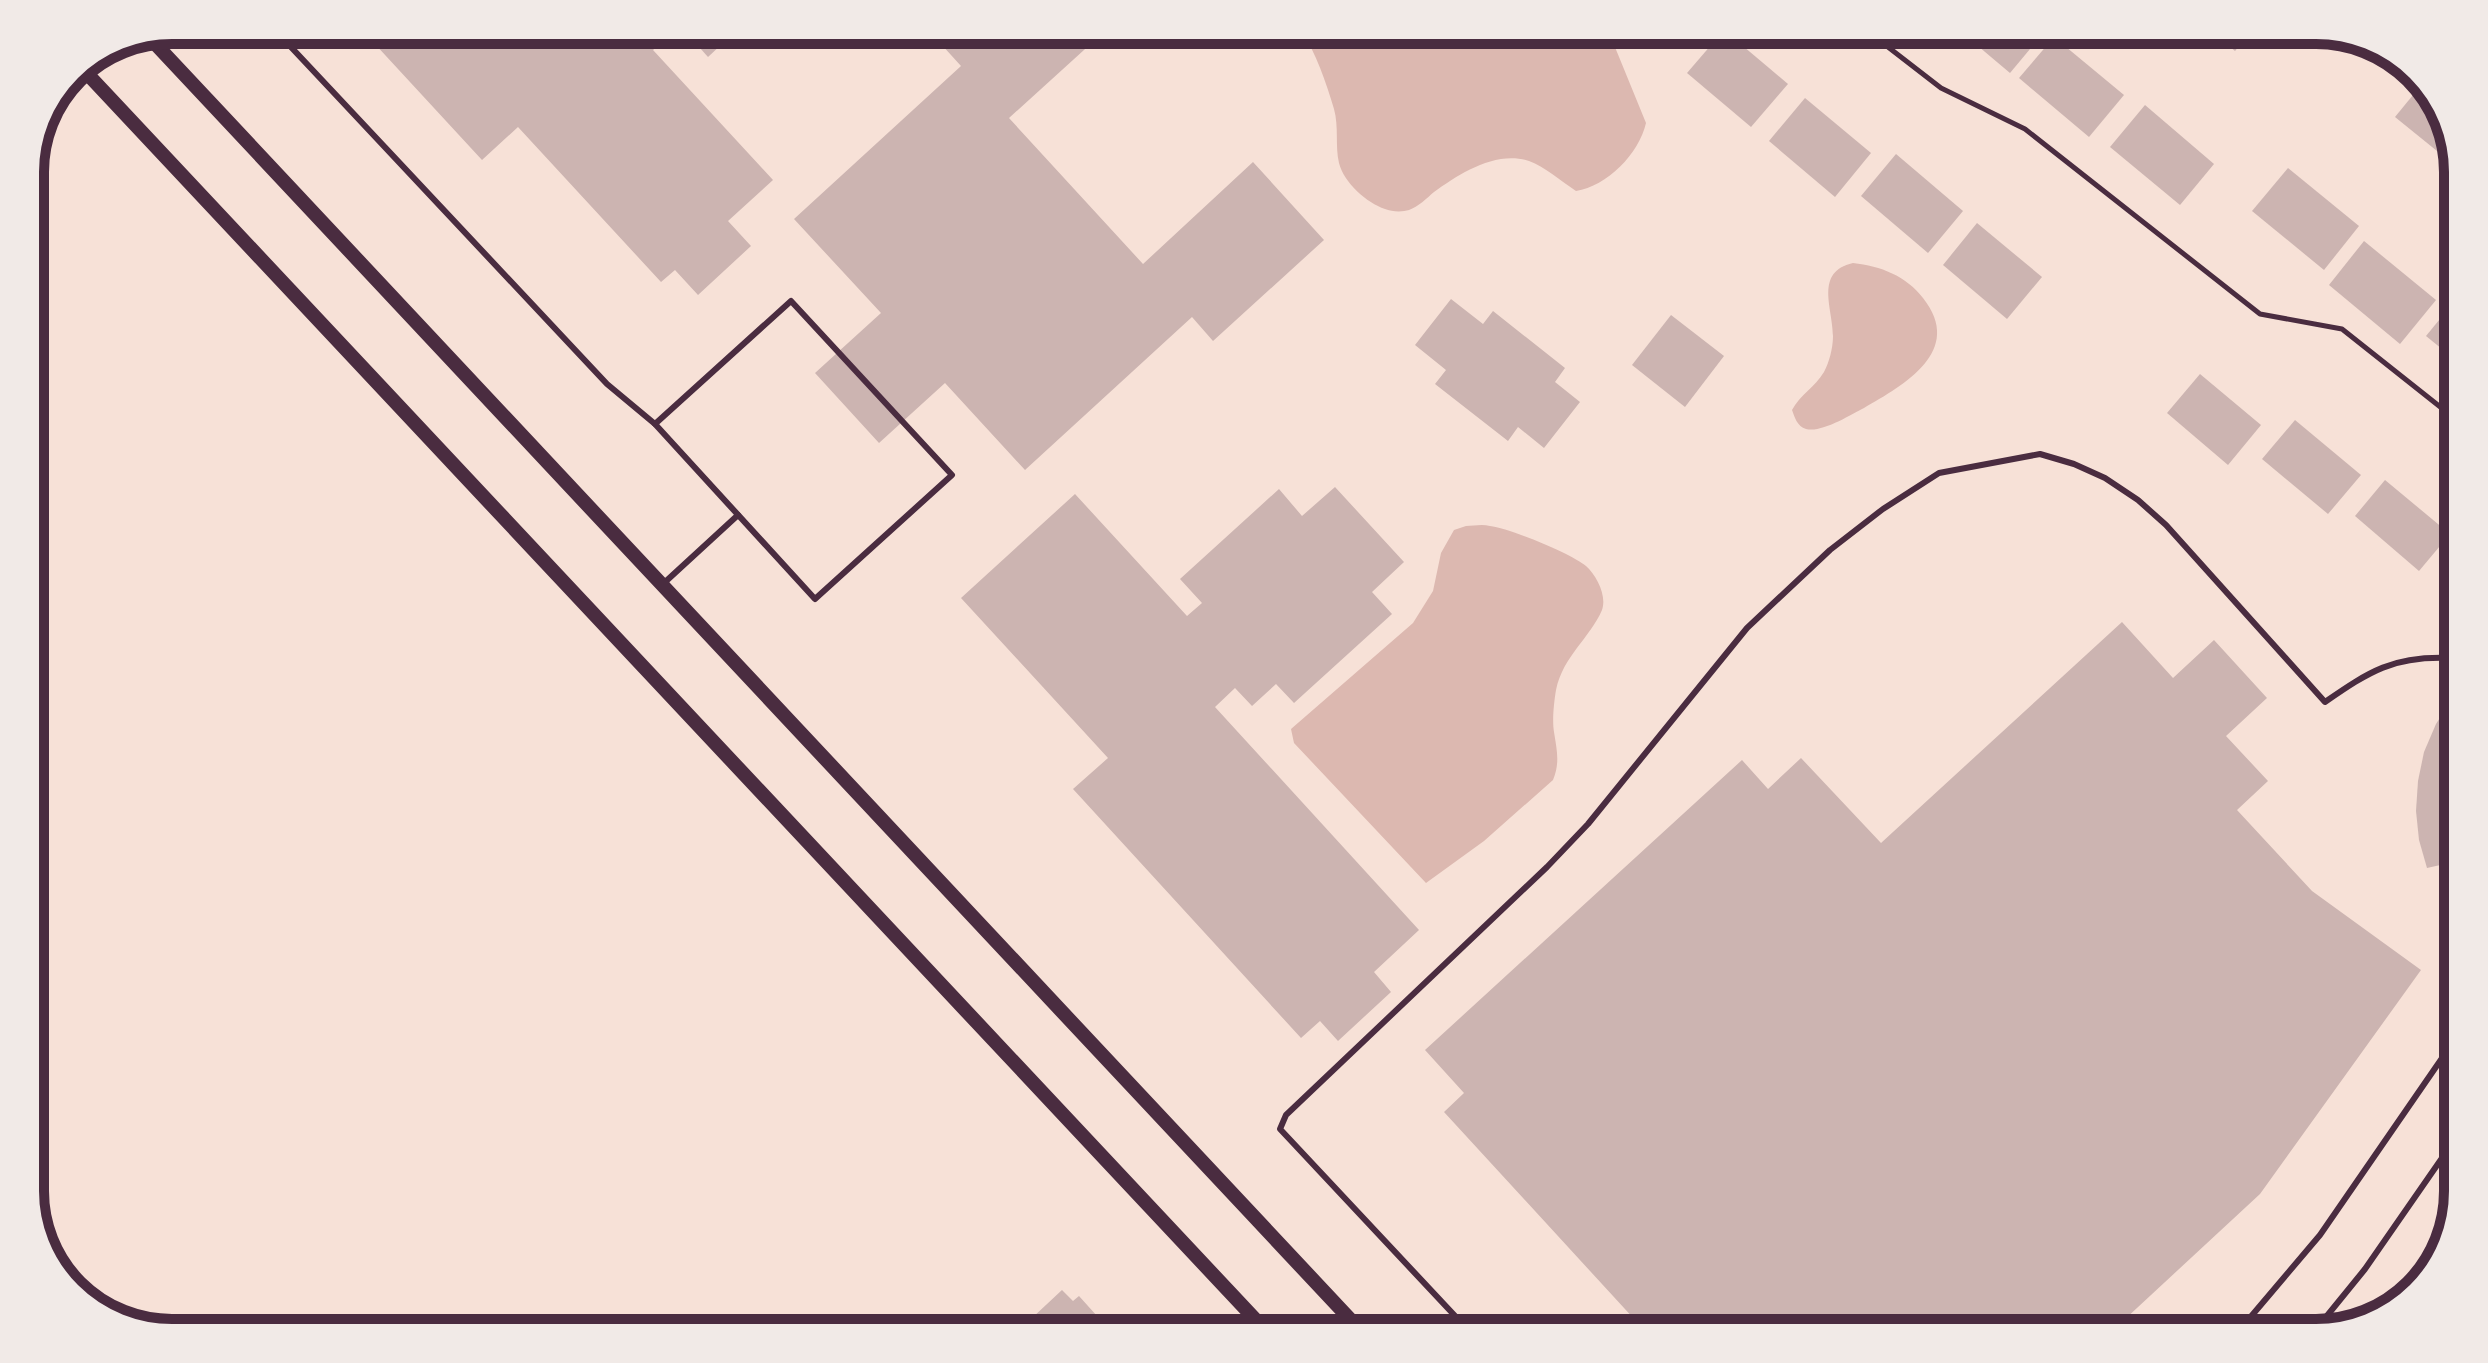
<svg xmlns="http://www.w3.org/2000/svg" width="2488" height="1363" font-family="'Varela Round',sans-serif">
<style>
.water{fill:#dcb8b0}
.building{fill:#ccb4b1}
.lines{fill:none;stroke-linecap:round;stroke-linejoin:round}
.path{stroke:#4a2c40;stroke-width:5}
.service{stroke:#4a2c40;stroke-width:6}
.tertiary{stroke:#4a2c40;stroke-width:14}
.rim{fill:none;stroke:#4a2c40;stroke-width:10}
</style>
<rect width="100%" height="100%" fill="#f7e1d7"/>
<!-- water -->
<g class="water">
<path d="M1301 30H1608L1646 123C1639 154 1607 186 1576 191 1561 181 1545 167 1529 161 1496 150 1459 174 1434 192 1427 198 1418 207 1409 210 1403 212 1392 212 1385 209 1367 203 1344 183 1339 163 1335 146 1339 127 1334 109 1326 82 1316 53 1301 30Z"/>
<path d="M1853 263C1881 266 1906 276 1923 298 1965 351 1904 385 1864 408 1850 415 1822 433 1806 429 1797 426 1795 418 1792 410 1800 395 1815 387 1824 372 1829 363 1833 348 1833 336 1833 308 1814 272 1853 263Z"/>
<path d="M1466 526C1473 526 1482 524 1490 526 1509 528 1572 554 1586 566 1597 576 1607 596 1602 610 1590 638 1563 656 1556 690 1554 702 1552 720 1554 732 1557 751 1560 763 1553 780L1484 841 1426 883 1294 743 1291 729 1413 623 1433 591 1441 553 1454 530Z"/>
</g>
<!-- building -->
<g class="building">
<polygon points="362,30 675,30 653,50 773,180 728,221 751,246 698,295 675,270 661,282 518,127 482,160"/>
<polygon points="684,30 737,30 708,57"/>
<polygon points="956,30 1106,30 1009,118 1143,264 1253,162 1324,240 1213,341 1192,317 1025,470 945,383 879,443 815,373 881,313 794,219 961,66 941,44"/>
<polygon points="1724,30 1788,84 1751,127 1687,73"/>
<polygon points="1959,30 2046,30 2010,73"/>
<polygon points="2210,30 2253,30 2235,51"/>
<polygon points="2054,37 2124,95 2089,137 2019,78"/>
<polygon points="2422,84 2439,100 2458,168 2395,117"/>
<polygon points="1805,98 1871,153 1835,197 1769,141"/>
<polygon points="2145,105 2214,164 2180,205 2110,147"/>
<polygon points="1896,154 1963,211 1928,253 1861,196"/>
<polygon points="2288,168 2359,226 2324,270 2252,211"/>
<polygon points="1977,223 2042,277 2007,319 1943,265"/>
<polygon points="2364,241 2436,300 2400,344 2329,285"/>
<polygon points="2458,297 2458,362 2426,336"/>
<polygon points="1451,299 1483,324 1493,311 1565,368 1555,382 1580,402 1544,448 1518,427 1508,441 1435,384 1446,370 1415,345"/>
<polygon points="1671,315 1724,356 1685,407 1632,365"/>
<polygon points="2200,374 2261,425 2228,465 2167,413"/>
<polygon points="2295,420 2361,475 2328,514 2262,459"/>
<polygon points="2385,480 2450,534 2419,571 2355,516"/>
<polygon points="1335,487 1404,562 1372,592 1392,614 1294,703 1276,684 1252,706 1235,688 1215,707 1419,930 1374,972 1391,992 1338,1041 1320,1021 1301,1038 1073,789 1108,758 961,598 1075,494 1187,616 1202,603 1180,579 1279,489 1302,516"/>
<polygon points="2122,622 2173,678 2214,640 2267,698 2226,736 2268,781 2237,810 2312,891 2421,970 2260,1194 2110,1333 1647,1333 1444,1112 1464,1093 1425,1050 1742,760 1768,789 1801,758 1881,843"/>
<polygon points="2452,699 2458,702 2458,861 2427,868 2419,840 2416,811 2418,781 2424,752 2436,724"/>
<polygon points="1062,1290 1073,1301 1079,1296 1097,1316 1091,1321 1101,1333 1108,1327 1113,1333 1016,1333"/>
</g>
<g class="lines">
<!-- path -->
<polyline class="path" points="1866,30 1941,88 2025,129 2260,314 2342,329 2458,421"/>
<!-- service -->
<g class="service">
<polyline points="275,30 607,384 655,424"/>
<polygon points="791,301 952,475 815,599 655,424"/>
<polyline points="664,583 738,515"/>
<path d="M1471 1333 1280 1129 1286 1115 1547 867 1588 824 1747 628 1830 550 1883 509 1939 473 2040 454 2074 464 2105 478 2138 500 2166 525 2325 702C2370 671 2393 656 2449 658L2458 646"/>
<polyline points="2237,1333 2320,1235 2458,1035"/>
<polyline points="2313,1333 2365,1269 2458,1135"/>
</g>
<!-- tertiary -->
<g class="tertiary">
<polyline points="147,35 1363,1333"/>
<polyline points="80,66 1268,1333"/>
</g>
</g>
<!-- crop -->
<path d="M0 0H2488V1363H0ZM172 44H2316A128 128 0 0 1 2444 172V1191A128 128 0 0 1 2316 1319H172A128 128 0 0 1 44 1191V172A128 128 0 0 1 172 44Z" fill="#f1eae7" fill-rule="evenodd"/>
<path class="rim" d="M172 44H2316A128 128 0 0 1 2444 172V1191A128 128 0 0 1 2316 1319H172A128 128 0 0 1 44 1191V172A128 128 0 0 1 172 44Z"/>
</svg>
